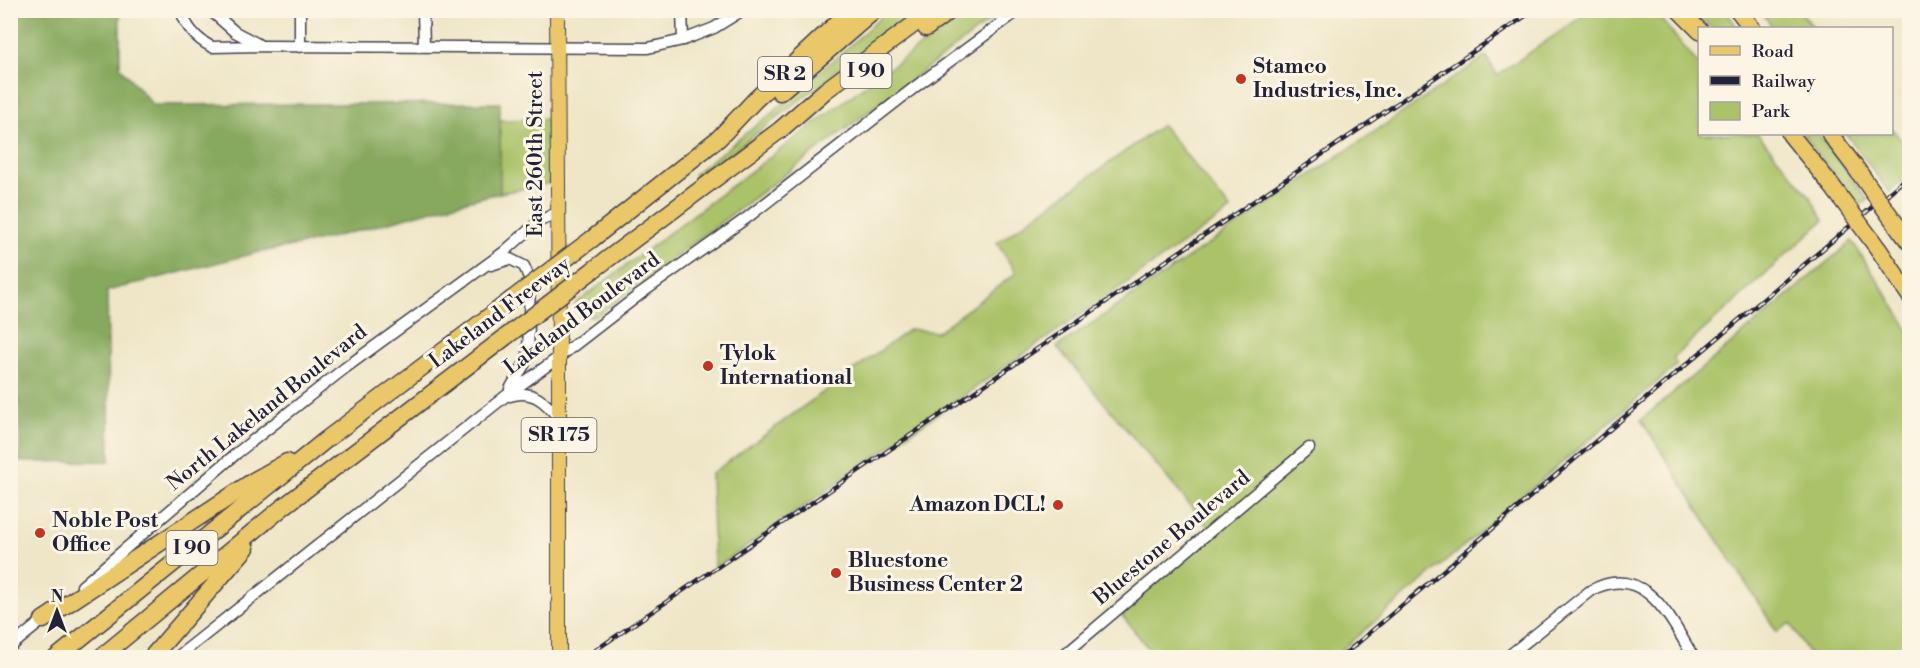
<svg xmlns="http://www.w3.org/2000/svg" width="1920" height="668" font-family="'Libre Bodoni',serif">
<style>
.green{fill:#aac369;stroke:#667252;stroke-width:1.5}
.forest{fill:#87a95d;stroke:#54664c;stroke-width:1.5}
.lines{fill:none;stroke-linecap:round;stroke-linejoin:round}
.minor-casing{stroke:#413f50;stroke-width:13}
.major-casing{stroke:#413f50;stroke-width:16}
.highway-casing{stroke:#413f50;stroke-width:19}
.minor{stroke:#fff;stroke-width:10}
.major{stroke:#eac769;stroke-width:14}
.highway{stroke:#eac769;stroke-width:16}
.rail-casing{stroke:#22223b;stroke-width:4.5}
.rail{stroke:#fcf5e5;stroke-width:2;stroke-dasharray:7;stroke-linecap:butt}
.highway-bridge-casing{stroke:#413f50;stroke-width:19;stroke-linecap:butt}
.highway-bridge{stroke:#eac769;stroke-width:16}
.poi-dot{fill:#c8321e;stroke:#fcf5e5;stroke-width:2}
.labels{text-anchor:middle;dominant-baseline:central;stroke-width:6;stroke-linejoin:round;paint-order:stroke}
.shield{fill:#fcf5e5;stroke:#63616e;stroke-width:1.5}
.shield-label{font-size:20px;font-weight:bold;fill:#22223b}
.poi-label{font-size:21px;font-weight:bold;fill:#22223b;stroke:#fcf5e5;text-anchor:start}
.street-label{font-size:21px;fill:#22223b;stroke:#fcf5e5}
</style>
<rect width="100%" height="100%" fill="#fcf5e5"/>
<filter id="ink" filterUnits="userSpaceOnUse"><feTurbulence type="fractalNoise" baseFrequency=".0167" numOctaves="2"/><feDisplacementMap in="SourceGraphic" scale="12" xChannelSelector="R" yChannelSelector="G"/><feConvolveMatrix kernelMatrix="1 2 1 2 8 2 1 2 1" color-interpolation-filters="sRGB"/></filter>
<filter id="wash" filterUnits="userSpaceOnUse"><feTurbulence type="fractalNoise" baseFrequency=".008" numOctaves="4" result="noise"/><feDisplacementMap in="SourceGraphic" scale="24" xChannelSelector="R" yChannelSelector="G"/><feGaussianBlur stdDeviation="1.35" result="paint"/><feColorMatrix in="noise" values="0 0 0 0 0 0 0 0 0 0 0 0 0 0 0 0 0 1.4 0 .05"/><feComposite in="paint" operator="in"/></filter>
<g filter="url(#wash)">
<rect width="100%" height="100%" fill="#efe6c7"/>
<!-- green -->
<g class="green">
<path d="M887 11H918C843 65 772 123 698 178L694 174 772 113 843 52Z"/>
<path d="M971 11H1003L599 314C589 319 578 315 575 304L875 78Z"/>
<polygon points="1590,11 1654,11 1699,65 1700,134 1758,134 1809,195 1824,220 1673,358 1677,365 1333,657 1155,657 1117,609 1211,530 1057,347 1486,56 1497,75"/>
<polygon points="1693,11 1726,11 1738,28 1711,28"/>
<polygon points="1761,11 1800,11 1814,28 1773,28"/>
<polygon points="557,119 557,182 500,193 500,120"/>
<polygon points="1162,125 1231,210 714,569 711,474 910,329 937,332 1016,273 997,243"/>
<polygon points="1892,128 1909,151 1910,175 1889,192 1846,134 1892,134"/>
<polygon points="1803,134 1818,134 1868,200 1858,206"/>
<polygon points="1852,241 1901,317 1909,332 1909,657 1811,657 1790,623 1777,632 1641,420"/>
</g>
<!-- forest -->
<path class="forest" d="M10 11H120V67L153 105 500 103V193C419 211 341 240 259 252L107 291 110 461 20 462 19 401 10 386Z"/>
</g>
<g filter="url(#ink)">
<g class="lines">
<defs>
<g id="minor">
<path d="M181 10C186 28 196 39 212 47L261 46 648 48 683 40 714 28 743 10"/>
<polyline points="210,10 235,32 258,44"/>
<polyline points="300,10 300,47"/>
<polyline points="423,10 424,46"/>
<polyline points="682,10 683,40"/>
<polyline points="491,265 510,259 524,266 530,280 528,358 510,389"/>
<path d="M510 396C533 389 546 402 559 419"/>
<polyline points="82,586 237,453 345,368 504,252 538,222 558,212"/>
<polyline points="10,647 48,616"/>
<polyline points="176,658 507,395 559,357 639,295 748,217 915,87 1019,10"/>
<polyline points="1060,658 1309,448"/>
<path d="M1506 658 1590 591C1645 560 1671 620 1694 658"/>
</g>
<polyline id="major" points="557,10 559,357 559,658"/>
<g id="highway">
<polyline points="1679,10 1700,31"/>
<polyline points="1738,10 1752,28"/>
<polyline points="926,28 951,10"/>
<polyline points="780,92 875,10"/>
<polyline points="1790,134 1832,186"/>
<polyline points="1830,134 1855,167"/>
<polyline points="1901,231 1910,243"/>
<polyline points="592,239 719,138 755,100 851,10"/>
<polyline points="1879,250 1910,296"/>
<polyline points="593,270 780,130 826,90 933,10"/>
<polyline points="43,620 255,480 287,462"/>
<polyline points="56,658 327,439 511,300"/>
<polyline points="100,658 283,507 512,332"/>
<polyline points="151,658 246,548"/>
</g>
</defs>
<!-- minor casing -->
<use href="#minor" class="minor-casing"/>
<!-- major casing -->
<use href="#major" class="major-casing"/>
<!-- highway casing -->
<use href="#highway" class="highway-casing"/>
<!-- minor -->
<use href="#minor" class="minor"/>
<!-- major -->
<use href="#major" class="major"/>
<!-- highway -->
<use href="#highway" class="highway"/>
<defs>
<g id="rail">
<polyline points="584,658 1534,10"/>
<polyline points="1340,658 1910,175"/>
</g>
</defs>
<!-- rail casing -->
<use href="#rail" class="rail-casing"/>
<!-- rail -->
<use href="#rail" class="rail"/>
<defs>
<g id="highway-bridge">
<polyline points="1855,167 1901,231"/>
<polyline points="1832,186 1879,250"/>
<polyline points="511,300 592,239"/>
<polyline points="512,332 593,270"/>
</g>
</defs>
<!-- highway-bridge casing -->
<use href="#highway-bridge" class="highway-bridge-casing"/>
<!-- highway-bridge -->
<use href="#highway-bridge" class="highway-bridge"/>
</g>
</g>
<!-- markers -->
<g class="poi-dot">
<circle cx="1241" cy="79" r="6"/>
<circle cx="708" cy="366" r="6"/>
<circle cx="1058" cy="505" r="6"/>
<circle cx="40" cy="533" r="6"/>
<circle cx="836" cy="573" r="6"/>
</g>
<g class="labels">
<!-- shield labels -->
<g class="shield">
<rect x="840.5" y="54" width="51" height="34" rx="4.5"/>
<rect x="758" y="57" width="54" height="34" rx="4.5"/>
<rect x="521.5" y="418" width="75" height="34" rx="4.5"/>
<rect x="166.5" y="531" width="51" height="34" rx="4.5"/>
</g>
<g class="shield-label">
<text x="866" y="71">I 90</text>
<text x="785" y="74">SR 2</text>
<text x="559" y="435">SR 175</text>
<text x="192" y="548">I 90</text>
</g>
<!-- poi labels -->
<g class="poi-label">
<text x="1253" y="67">Stamco<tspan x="1253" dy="24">Industries, Inc.</tspan></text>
<text x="720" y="354">Tylok<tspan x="720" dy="24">International</tspan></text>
<text x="1046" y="505" text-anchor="end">Amazon DCL!</text>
<text x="52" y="521">Noble Post<tspan x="52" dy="24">Office</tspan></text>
<text x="848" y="561">Bluestone<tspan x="848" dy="24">Business Center 2</tspan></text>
</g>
<!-- street labels -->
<g class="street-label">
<text transform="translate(536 154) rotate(-90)">East 260th Street</text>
<text transform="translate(500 313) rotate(-37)">Lakeland Freeway</text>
<text transform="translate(582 314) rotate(-37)">Lakeland Boulevard</text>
<text transform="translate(267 408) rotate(-39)">North Lakeland Boulevard</text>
<text transform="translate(1172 538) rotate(-40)">Bluestone Boulevard</text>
</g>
</g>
<!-- margin -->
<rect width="1920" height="668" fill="none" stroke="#fcf5e5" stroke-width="36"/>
<!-- legend -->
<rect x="1698" y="27" width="195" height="108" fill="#fcf5e5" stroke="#a5a1a1" stroke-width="1.5"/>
<rect x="1710" y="46" width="30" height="9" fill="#eac769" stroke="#a5a1a1" stroke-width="1.5"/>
<text x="1752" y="57" font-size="18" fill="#22223b">Road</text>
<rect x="1710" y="76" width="30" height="9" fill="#22223b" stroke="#a5a1a1" stroke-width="1.5"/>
<text x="1752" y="87" font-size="18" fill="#22223b">Railway</text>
<rect x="1710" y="102" width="30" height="18" fill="#aac369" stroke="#a5a1a1" stroke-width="1.5"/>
<text x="1752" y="117" font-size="18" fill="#22223b">Park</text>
<!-- north arrow -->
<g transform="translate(57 611)" stroke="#fcf5e5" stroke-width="4.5" paint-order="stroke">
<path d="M0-4.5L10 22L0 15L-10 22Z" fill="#22223b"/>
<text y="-9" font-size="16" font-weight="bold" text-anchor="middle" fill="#22223b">N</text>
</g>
</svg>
